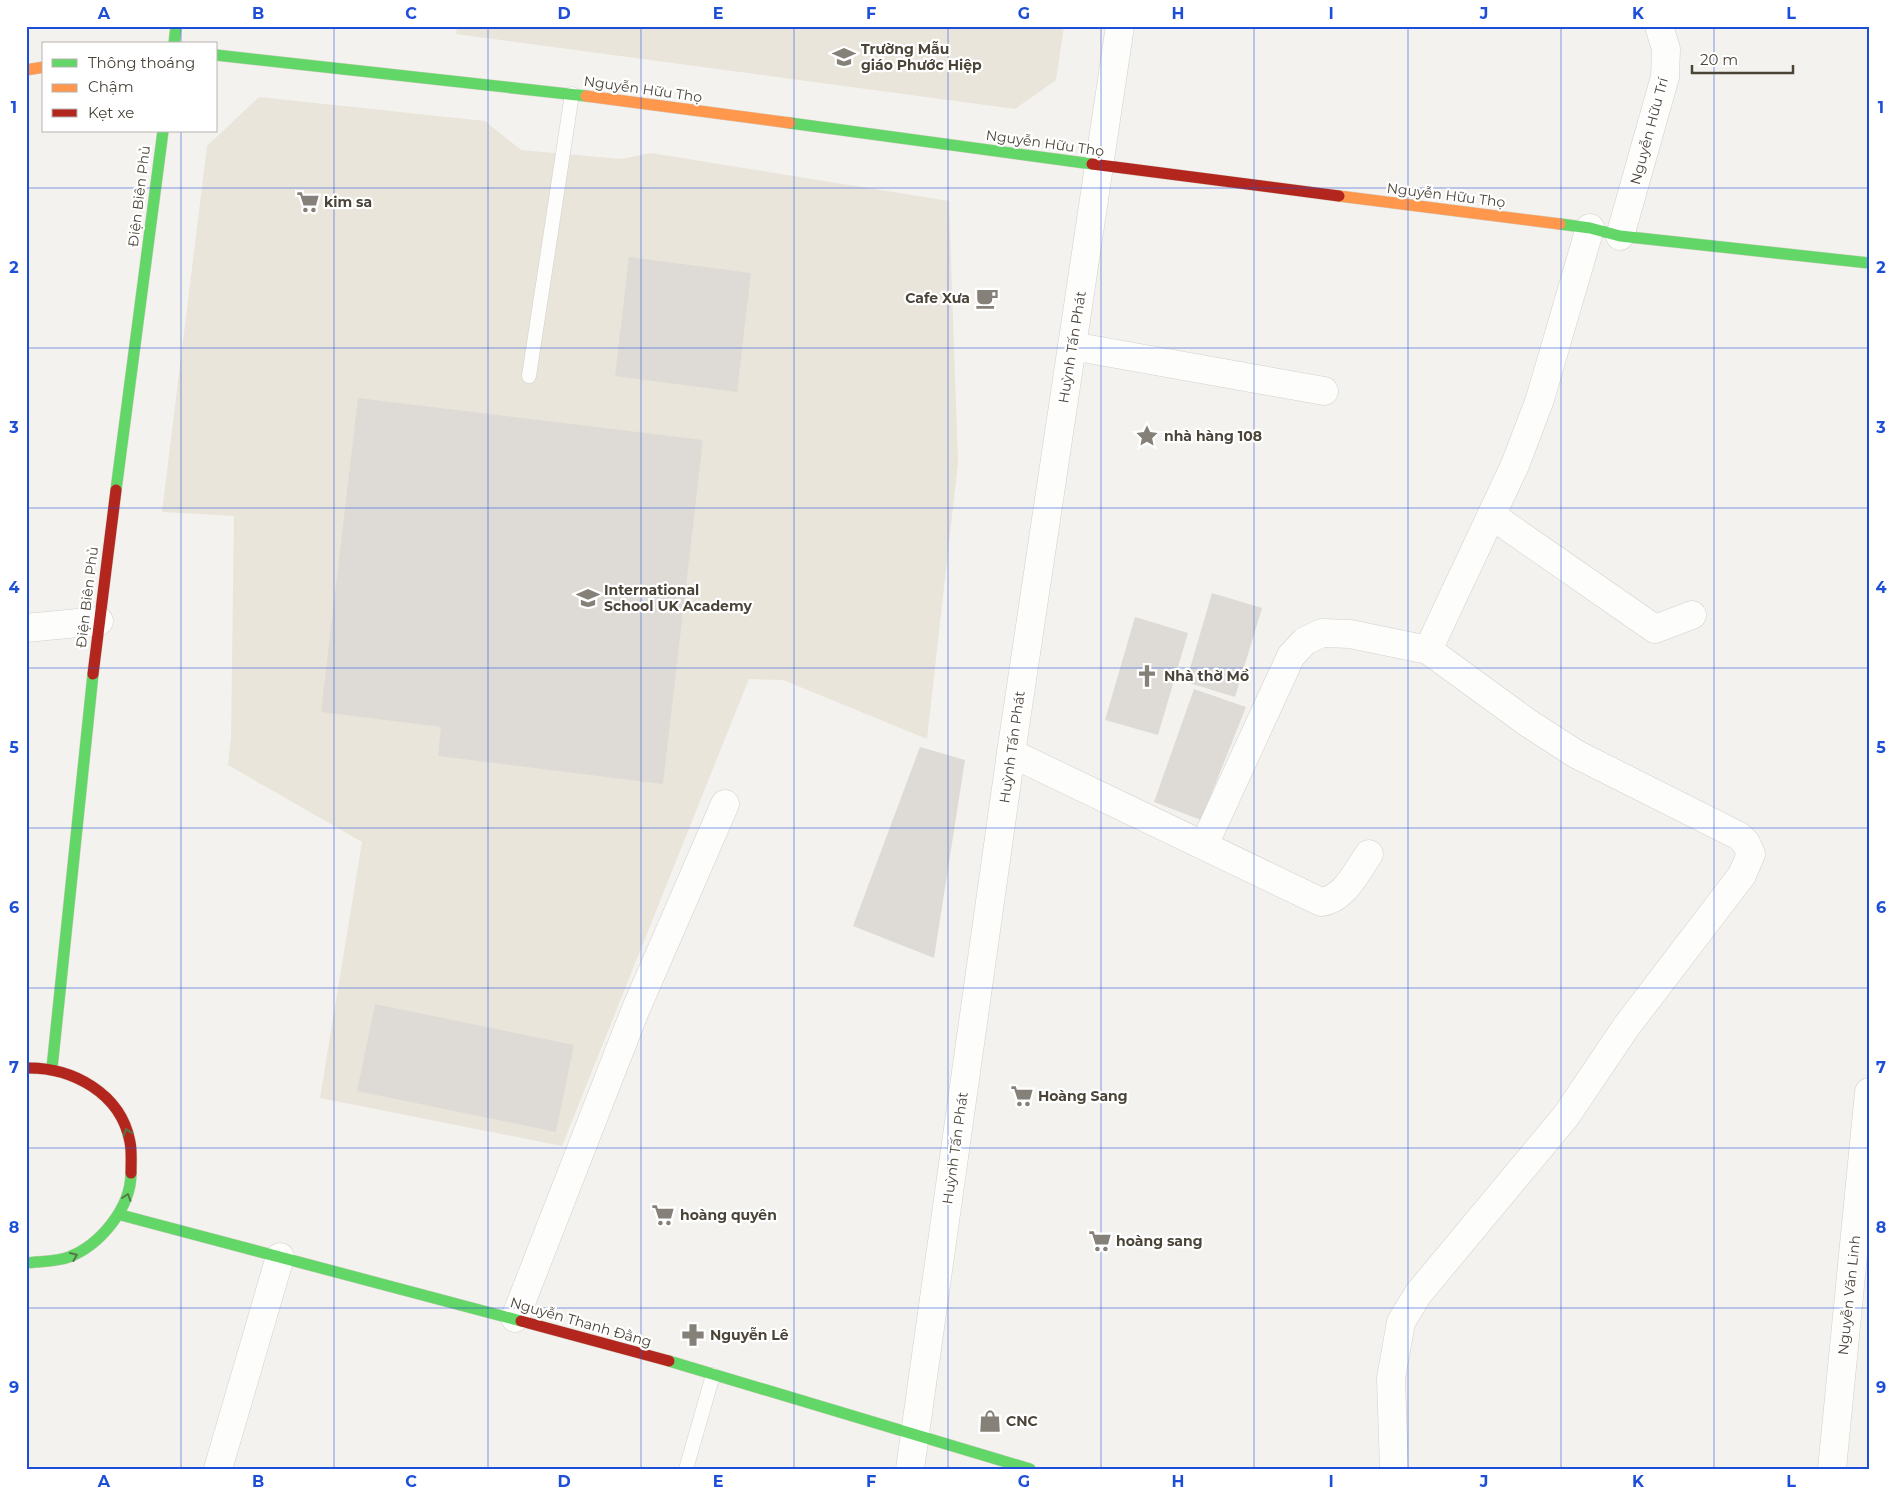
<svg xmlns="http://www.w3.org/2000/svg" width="1895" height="1495" font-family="Montserrat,sans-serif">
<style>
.education{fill:#eae5da}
.building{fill:#dedbd6}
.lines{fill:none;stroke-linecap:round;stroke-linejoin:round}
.lane-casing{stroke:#d2d0cb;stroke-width:15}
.street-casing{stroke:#d2d0cb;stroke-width:29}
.fast-casing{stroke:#d3cfc5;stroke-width:12}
.slow-casing{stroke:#d3cfc5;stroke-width:12}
.jam-casing{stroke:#d3cfc5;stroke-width:12}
.lane{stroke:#fdfdfc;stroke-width:14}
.street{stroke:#fdfdfc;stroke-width:28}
.fast{stroke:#63d668;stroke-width:11}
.slow{stroke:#ff974d;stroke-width:11}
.jam{stroke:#b3261e;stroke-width:11}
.oneway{stroke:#537749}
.grid{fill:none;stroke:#1d4ed8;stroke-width:1;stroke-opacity:0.55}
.labels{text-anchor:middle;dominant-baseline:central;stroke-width:4.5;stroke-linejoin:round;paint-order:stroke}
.poi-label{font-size:14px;font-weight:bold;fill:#4b4439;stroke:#fff;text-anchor:start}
.street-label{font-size:14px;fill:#4b4439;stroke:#fff}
.neatline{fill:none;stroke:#1d4ed8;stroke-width:2}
.grid-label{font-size:16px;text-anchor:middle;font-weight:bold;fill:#1d4ed8}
</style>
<rect width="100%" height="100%" fill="#f4f2ee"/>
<!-- education -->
<g class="education">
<polygon points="457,26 1064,26 1056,80 1015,109 456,34"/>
<polygon points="259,97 485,121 521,150 621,159 651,153 949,201 958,463 927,739 783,680 749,679 562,1146 320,1098 362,842 228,765 231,736 234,516 162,512 207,146"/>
</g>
<!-- building -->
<g class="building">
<polygon points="629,257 751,273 737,392 615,376"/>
<polygon points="358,398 703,440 663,784 438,756 441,727 321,712"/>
<polygon points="1212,593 1262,608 1235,697 1186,682"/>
<polygon points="1135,617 1188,633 1158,735 1105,720"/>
<polygon points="1194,689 1246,707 1201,820 1154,802"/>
<polygon points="920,747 965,760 934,958 853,926"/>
<polygon points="375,1004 574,1045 556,1132 357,1091"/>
</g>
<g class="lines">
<defs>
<g id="lane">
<polyline points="529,376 572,94"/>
<polyline points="686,1469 713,1375"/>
</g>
<g id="street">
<polyline points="1620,236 1665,77 1666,49 1659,26"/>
<polyline points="1072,346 1324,391"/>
<polyline points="1491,515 1655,629 1692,615"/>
<polyline points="26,628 99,621"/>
<polyline points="1428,650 1515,465 1540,399 1590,228"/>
<path d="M1011 753 1321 902C1345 899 1356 872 1369 854"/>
<polyline points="1204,845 1291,656 1305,641 1322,633 1350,634 1428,650 1528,723 1576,754 1739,836 1746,843 1751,854 1742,875 1626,1027 1566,1116 1418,1294 1401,1322 1391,1378 1394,1469"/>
<polyline points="515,1318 635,1011 725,804"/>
<polyline points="218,1469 280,1257"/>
<polyline points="910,1469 1011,753 1120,26"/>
<polyline points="1832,1469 1869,1092"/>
</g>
<g id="fast">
<polyline points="174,44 176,26"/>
<polyline points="216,55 586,96"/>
<polyline points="790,123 1092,164"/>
<polyline points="1560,224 1590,228 1620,236 1869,263"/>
<polyline points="116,490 163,131"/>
<polyline points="52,1068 93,674"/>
<polyline points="121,1215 521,1321"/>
<path d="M26 1263C39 1261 57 1262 69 1257 100 1245 131 1208 131 1173"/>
<polyline points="669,1361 1030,1469"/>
</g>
<g id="slow">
<polyline points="26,70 44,67"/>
<polyline points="586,96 790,123"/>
<polyline points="1339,196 1560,224"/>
</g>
<g id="jam">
<polyline points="1092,164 1339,196"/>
<polyline points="93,674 116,490"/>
<path d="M26 1068C72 1067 121 1093 130 1142 132 1152 131 1163 131 1173"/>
<polyline points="521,1321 669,1361"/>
</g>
</defs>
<!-- lane casing -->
<use href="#lane" class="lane-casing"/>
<!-- street casing -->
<use href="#street" class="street-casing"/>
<!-- fast casing -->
<use href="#fast" class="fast-casing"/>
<!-- slow casing -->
<use href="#slow" class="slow-casing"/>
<!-- jam casing -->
<use href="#jam" class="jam-casing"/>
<!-- lane -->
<use href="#lane" class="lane"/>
<!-- street -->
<use href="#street" class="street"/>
<!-- fast -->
<use href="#fast" class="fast"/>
<!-- slow -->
<use href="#slow" class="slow"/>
<!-- jam -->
<use href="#jam" class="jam"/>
</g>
<!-- one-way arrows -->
<defs><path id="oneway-chevron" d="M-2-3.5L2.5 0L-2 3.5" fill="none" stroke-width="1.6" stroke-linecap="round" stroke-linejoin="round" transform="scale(1.25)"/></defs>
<g class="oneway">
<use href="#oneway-chevron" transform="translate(127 1132) rotate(-109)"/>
<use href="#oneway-chevron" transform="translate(127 1197) rotate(-72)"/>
<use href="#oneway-chevron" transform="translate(74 1256) rotate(-23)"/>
</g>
<!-- grid -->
<path class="grid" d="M181 26V44M334 26V1469M488 26V1469M641 26V1469M794 26V1469M948 26V1469M1101 26V1469M1254 26V1469M1408 26V1469M1561 26V1469M1714 26V1469M181 131V1469M26 188H1869M26 348H1869M26 508H1869M26 668H1869M26 828H1869M26 988H1869M26 1148H1869M26 1308H1869"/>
<!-- icons -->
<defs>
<symbol id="school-bare" viewBox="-9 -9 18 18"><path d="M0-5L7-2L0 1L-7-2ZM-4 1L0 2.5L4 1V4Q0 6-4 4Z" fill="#868178" stroke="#fff" stroke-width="2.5" paint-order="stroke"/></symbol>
<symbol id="supermarket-bare" viewBox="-9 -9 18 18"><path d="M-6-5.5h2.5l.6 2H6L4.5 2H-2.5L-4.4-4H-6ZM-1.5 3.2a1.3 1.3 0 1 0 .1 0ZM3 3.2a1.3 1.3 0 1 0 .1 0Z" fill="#868178" stroke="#fff" stroke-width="2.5" paint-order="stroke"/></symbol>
<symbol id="cafe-bare" viewBox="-9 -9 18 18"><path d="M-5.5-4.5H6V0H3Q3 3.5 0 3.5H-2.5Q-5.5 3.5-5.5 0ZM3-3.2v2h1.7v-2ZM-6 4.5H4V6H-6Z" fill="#868178" stroke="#fff" stroke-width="2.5" paint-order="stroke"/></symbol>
<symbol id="sight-bare" viewBox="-9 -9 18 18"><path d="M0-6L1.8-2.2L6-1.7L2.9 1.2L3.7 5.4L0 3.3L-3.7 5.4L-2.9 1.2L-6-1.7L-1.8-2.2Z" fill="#868178" stroke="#fff" stroke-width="2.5" paint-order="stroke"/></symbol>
<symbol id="church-bare" viewBox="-9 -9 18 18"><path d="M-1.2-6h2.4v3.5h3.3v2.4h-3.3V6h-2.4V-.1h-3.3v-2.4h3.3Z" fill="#868178" stroke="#fff" stroke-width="2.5" paint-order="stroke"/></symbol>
<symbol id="pharmacy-bare" viewBox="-9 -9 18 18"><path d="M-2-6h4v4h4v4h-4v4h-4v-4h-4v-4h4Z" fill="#868178" stroke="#fff" stroke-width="2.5" paint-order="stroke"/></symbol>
<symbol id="shop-bare" viewBox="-9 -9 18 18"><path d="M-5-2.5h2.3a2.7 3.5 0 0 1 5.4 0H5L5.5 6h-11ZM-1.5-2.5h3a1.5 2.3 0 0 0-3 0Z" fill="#868178" stroke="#fff" stroke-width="2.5" paint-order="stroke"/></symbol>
</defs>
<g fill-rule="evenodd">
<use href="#school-bare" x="828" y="41" width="32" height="32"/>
<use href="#supermarket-bare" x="292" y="186" width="32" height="32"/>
<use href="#cafe-bare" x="971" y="282" width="32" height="32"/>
<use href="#sight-bare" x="1131" y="420" width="32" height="32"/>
<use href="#school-bare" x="572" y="582" width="32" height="32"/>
<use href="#church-bare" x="1131" y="660" width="32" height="32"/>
<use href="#supermarket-bare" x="1006" y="1080" width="32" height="32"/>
<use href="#supermarket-bare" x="647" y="1199" width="32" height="32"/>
<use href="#supermarket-bare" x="1084" y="1225" width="32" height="32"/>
<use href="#pharmacy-bare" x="677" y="1319" width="32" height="32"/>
<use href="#shop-bare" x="974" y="1405" width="32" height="32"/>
</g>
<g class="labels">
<!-- poi labels -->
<g class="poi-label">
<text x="861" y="49">Trường Mẫu<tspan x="861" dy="16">giáo Phước Hiệp</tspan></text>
<text x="324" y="202">kim sa</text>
<text x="970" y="298" text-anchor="end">Cafe Xưa</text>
<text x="1164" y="436">nhà hàng 108</text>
<text x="604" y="590">International<tspan x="604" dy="16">School UK Academy</tspan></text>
<text x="1164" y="676">Nhà thờ Mồ</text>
<text x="1038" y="1096">Hoàng Sang</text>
<text x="680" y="1215">hoàng quyên</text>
<text x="1116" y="1241">hoàng sang</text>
<text x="710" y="1335">Nguyễn Lê</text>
<text x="1006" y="1421">CNC</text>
</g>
<!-- street labels -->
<g class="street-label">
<text transform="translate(643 89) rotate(8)">Nguyễn Hữu Thọ</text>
<text transform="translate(1649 131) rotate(-75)">Nguyễn Hữu Trí</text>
<text transform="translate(1045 143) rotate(8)">Nguyễn Hữu Thọ</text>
<text transform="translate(1446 195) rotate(7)">Nguyễn Hữu Thọ</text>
<text transform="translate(139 196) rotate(-83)">Điện Biên Phủ</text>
<text transform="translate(1072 347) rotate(-81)">Huỳnh Tấn Phát</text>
<text transform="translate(87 597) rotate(-83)">Điện Biên Phủ</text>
<text transform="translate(1012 747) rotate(-82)">Huỳnh Tấn Phát</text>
<text transform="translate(955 1148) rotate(-82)">Huỳnh Tấn Phát</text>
<text transform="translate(1849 1295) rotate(-84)">Nguyễn Văn Linh</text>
<text transform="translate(581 1322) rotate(16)">Nguyễn Thanh Đằng</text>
</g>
</g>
<!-- border -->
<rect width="1895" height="1495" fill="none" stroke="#ffffff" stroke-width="55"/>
<!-- legend -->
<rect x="42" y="42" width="175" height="90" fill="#ffffff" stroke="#b7b4b0"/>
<rect x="52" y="59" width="25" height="8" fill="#63d668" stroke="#b7b4b0"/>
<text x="88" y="68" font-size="15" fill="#4b4439">Thông thoáng</text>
<rect x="52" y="84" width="25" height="8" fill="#ff974d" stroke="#b7b4b0"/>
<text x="88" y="92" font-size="15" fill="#4b4439">Chậm</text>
<rect x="52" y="109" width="25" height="8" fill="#b3261e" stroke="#b7b4b0"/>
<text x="88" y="118" font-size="15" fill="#4b4439">Kẹt xe</text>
<!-- scale -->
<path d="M1692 65v8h101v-8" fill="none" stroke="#4b4439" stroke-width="2.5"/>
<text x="1700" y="65" font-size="15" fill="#4b4439" stroke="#ffffff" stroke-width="4" paint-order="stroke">20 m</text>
<rect x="28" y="28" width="1840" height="1440" class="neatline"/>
<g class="grid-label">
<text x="104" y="19">A</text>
<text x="258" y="19">B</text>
<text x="411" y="19">C</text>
<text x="564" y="19">D</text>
<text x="718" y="19">E</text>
<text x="871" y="19">F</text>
<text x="1024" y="19">G</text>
<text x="1178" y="19">H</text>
<text x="1331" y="19">I</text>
<text x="1484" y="19">J</text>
<text x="1638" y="19">K</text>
<text x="1791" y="19">L</text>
<text x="14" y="113">1</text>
<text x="1881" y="113">1</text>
<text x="14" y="273">2</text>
<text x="1881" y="273">2</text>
<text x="14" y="433">3</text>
<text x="1881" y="433">3</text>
<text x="14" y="593">4</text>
<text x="1881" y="593">4</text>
<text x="14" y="753">5</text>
<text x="1881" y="753">5</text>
<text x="14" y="913">6</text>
<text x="1881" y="913">6</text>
<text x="14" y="1073">7</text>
<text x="1881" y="1073">7</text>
<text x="14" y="1233">8</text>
<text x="1881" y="1233">8</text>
<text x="14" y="1393">9</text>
<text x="1881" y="1393">9</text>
<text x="104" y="1487">A</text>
<text x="258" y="1487">B</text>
<text x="411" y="1487">C</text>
<text x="564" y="1487">D</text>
<text x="718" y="1487">E</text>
<text x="871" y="1487">F</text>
<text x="1024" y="1487">G</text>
<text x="1178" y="1487">H</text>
<text x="1331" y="1487">I</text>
<text x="1484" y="1487">J</text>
<text x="1638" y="1487">K</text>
<text x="1791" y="1487">L</text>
</g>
</svg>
